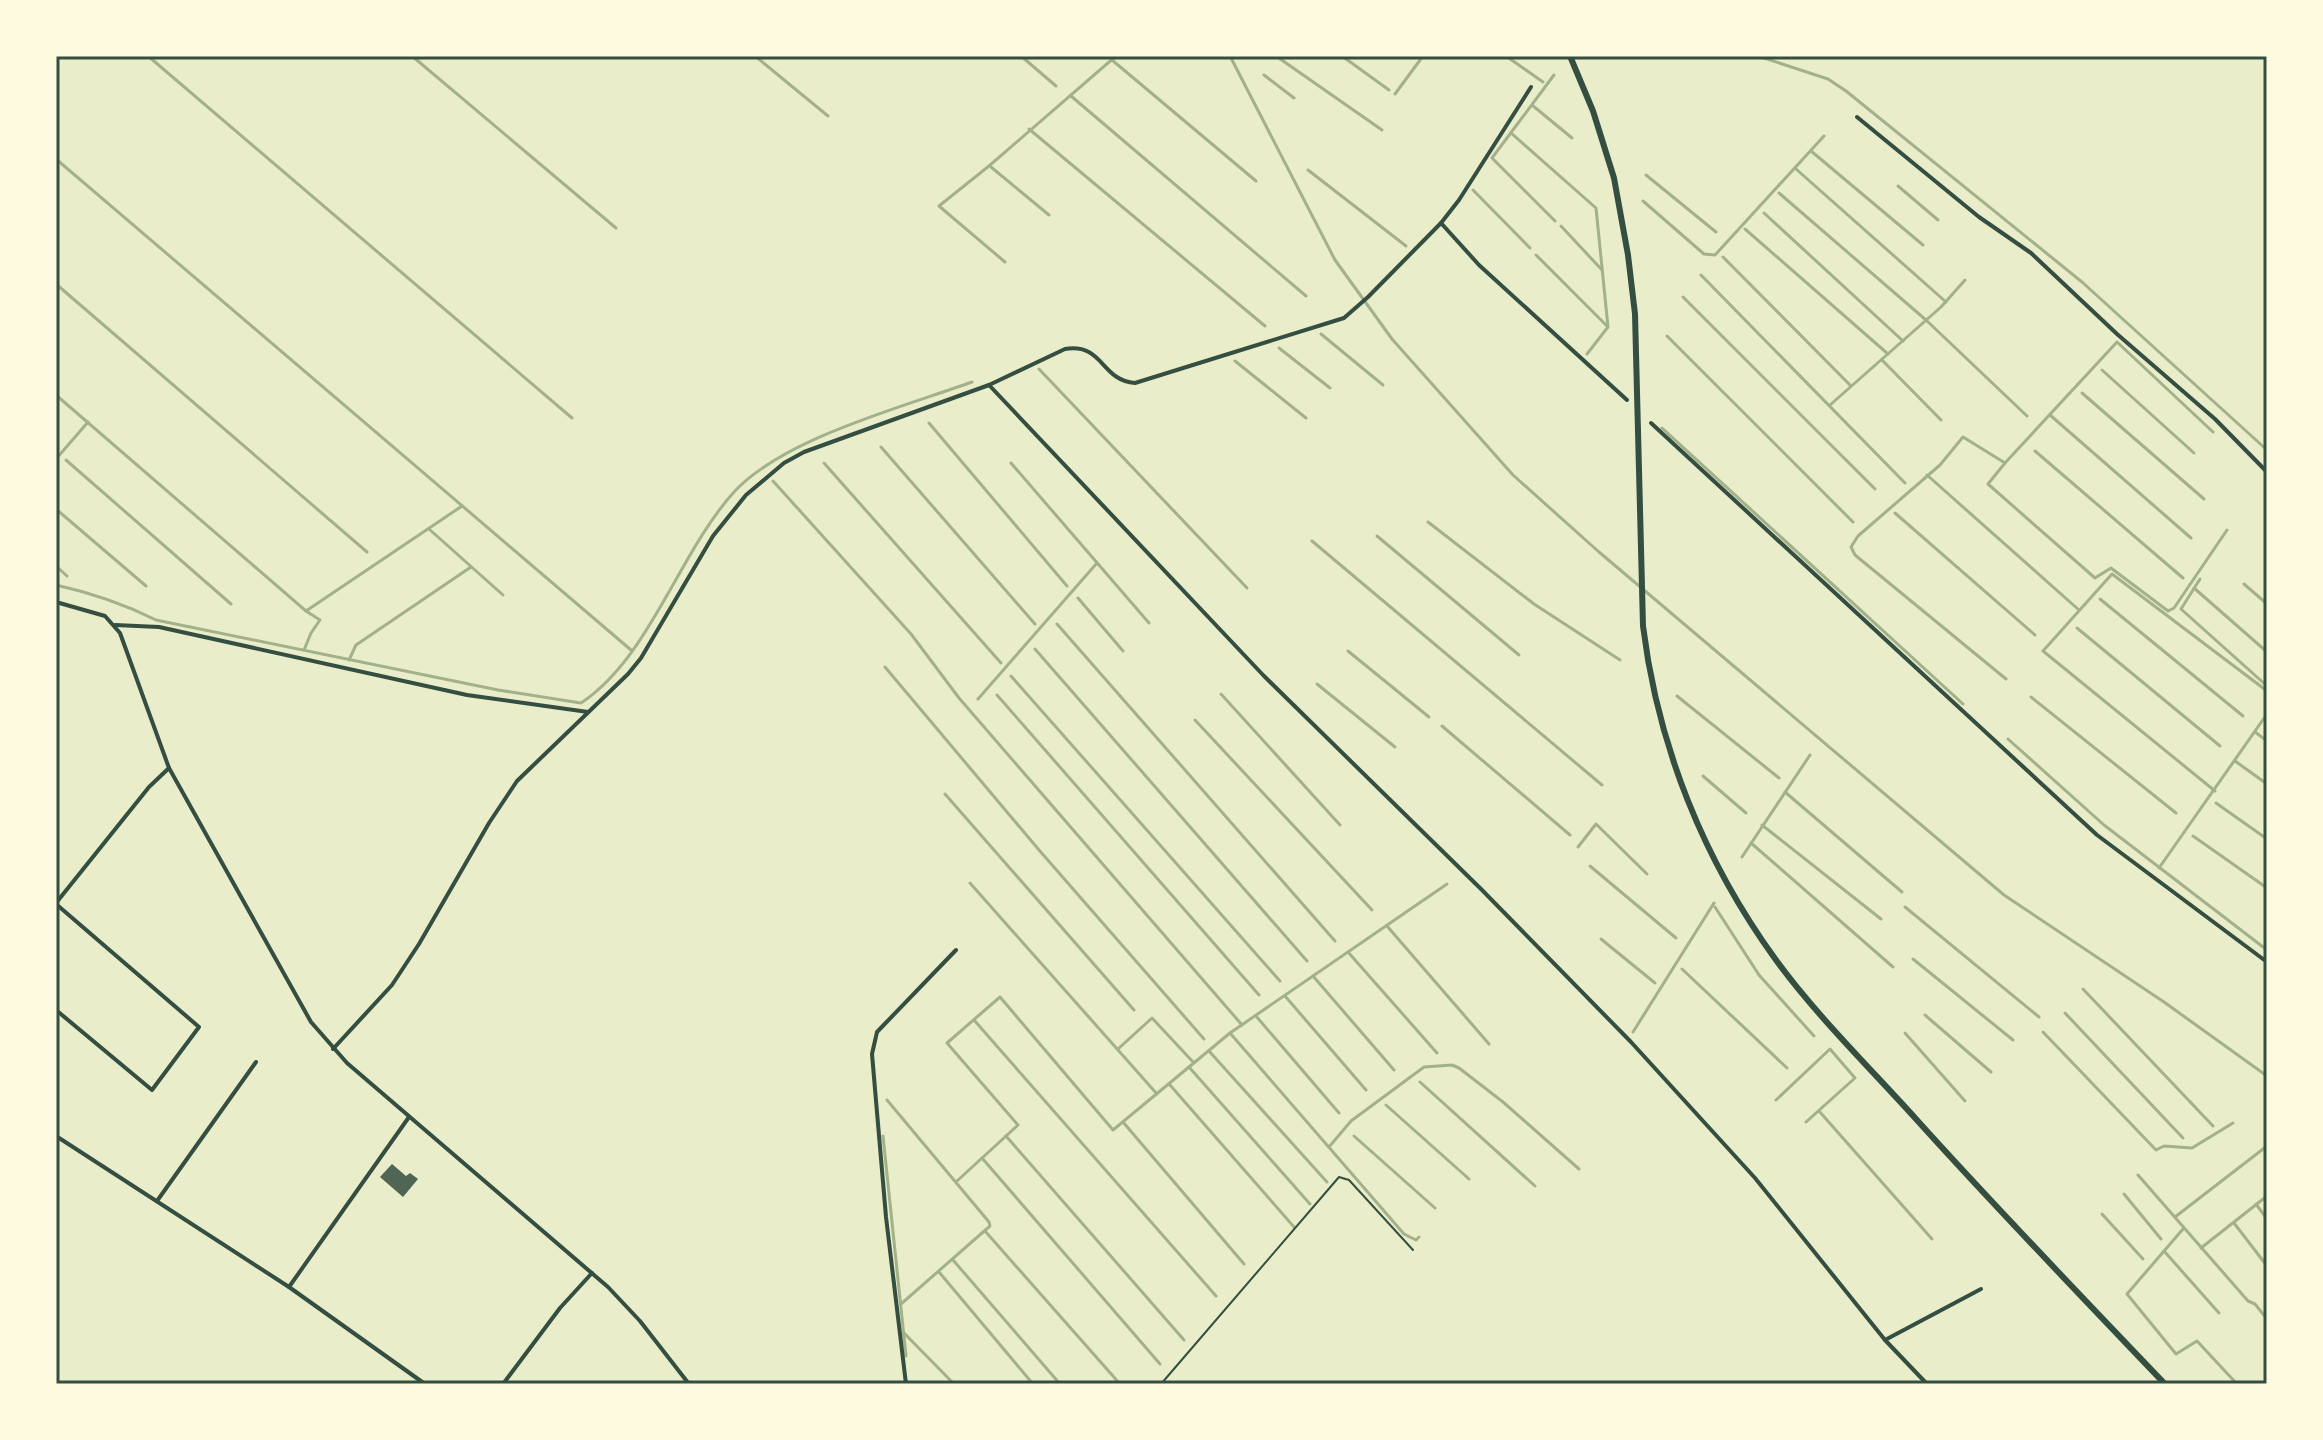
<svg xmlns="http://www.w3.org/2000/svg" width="2323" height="1440" font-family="'Crimson Pro',serif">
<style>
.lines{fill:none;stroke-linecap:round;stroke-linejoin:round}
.stream{stroke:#a3b18a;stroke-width:3}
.building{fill:#4f6655}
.path{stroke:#344e41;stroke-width:2}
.minor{stroke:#344e41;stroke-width:4}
.secondary{stroke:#344e41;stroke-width:6}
.neatline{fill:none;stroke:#344e41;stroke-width:3}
</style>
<rect width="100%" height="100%" fill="#e9edc9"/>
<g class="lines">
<!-- stream -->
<g class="stream">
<polyline points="148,56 572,418"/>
<polyline points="412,56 616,228"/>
<polyline points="755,56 828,116"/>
<polyline points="1021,56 1056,86"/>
<polyline points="1230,56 1335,260 1392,339 1513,475 1599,552 2004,895 2164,1002 2267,1076"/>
<polyline points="1276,56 1382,130"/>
<polyline points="1342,56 1389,90"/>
<polyline points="1506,56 1543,82"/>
<polyline points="1758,56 1828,79 1846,91 2082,282 2267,450"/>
<polyline points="1112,60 1256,181"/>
<polyline points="1264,75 1294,98"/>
<polyline points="1554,75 1492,158 1555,221"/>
<polyline points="1395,94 1423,56"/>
<polyline points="1071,96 1306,296"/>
<polyline points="1532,105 1572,138"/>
<polyline points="1029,129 1265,326"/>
<polyline points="1511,133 1596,208 1608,327 1587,354"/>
<polyline points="1811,151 1923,245"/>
<polyline points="56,159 631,650"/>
<polyline points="991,167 1049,215"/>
<polyline points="1796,169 1946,302"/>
<polyline points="1308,170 1406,246"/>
<polyline points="1646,175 1716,232"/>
<polyline points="1898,186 1938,220"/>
<polyline points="1473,190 1530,248"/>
<polyline points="1779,193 1926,320 2027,416"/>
<polyline points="1643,201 1704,254 1715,255 1824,136"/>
<polyline points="1764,213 1903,341"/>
<polyline points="1561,226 1602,270"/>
<polyline points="1745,229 1888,354"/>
<polyline points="1536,255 1607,326"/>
<polyline points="1723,257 1851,386"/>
<polyline points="1005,262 939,206 989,166 1116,56"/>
<polyline points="1701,275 1905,483"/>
<polyline points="56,284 367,552"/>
<polyline points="1683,297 1875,489"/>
<polyline points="1321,334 1383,385"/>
<polyline points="1667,336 1853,522"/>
<polyline points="1279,348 1330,388"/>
<polyline points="1882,360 1941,420"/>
<polyline points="1235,361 1306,418"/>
<polyline points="1039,369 1247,588"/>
<polyline points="2102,370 2194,453"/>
<polyline points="2082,393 2204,499"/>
<polyline points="56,395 306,611 320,620 311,633 304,650"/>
<polyline points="1830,405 1941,307 1965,280"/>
<polyline points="2050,415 2191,538"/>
<polyline points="929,423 1067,586"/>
<polyline points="1662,428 1963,704"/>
<polyline points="881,447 1035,624"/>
<polyline points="2035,451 2183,578"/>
<polyline points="56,459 88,422"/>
<polyline points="66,460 231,604"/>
<polyline points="824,463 1001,663"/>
<polyline points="1011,463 1149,623"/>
<polyline points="2005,463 1988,484 2095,578 2111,568 2168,611 2174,608 2227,530"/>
<polyline points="1927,475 2079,610"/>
<polyline points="773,481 911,634 959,698 1242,1025"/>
<polyline points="56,509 146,586"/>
<polyline points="1895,513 2035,635"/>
<polyline points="1428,522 1534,604 1620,660"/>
<polyline points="429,529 503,595"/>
<polyline points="1377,536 1519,655"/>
<polyline points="1312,541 1602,785"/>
<polyline points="56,566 67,576"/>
<polyline points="2200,579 2181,609 2267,686"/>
<polyline points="2244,584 2267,604"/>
<path d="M56 585C92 593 124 604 156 620L498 690 581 703C650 657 678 554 734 492 784 438 903 407 972 382"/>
<polyline points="2194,588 2267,652"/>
<polyline points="1078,598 1123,651"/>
<polyline points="2100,599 2243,716"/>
<polyline points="306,611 462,506"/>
<polyline points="1057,624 1335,941"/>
<polyline points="2077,628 2220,746"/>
<polyline points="1035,649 1307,961"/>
<polyline points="1348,651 1429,717"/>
<polyline points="349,660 356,645 471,567"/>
<polyline points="885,667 1039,850 1204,1039"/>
<polyline points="1011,676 1280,981"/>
<polyline points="2006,679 1855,555 1851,547 1858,536 1940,465 1963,437 2005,463 2117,342 2213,432"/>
<polyline points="1317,684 1395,747"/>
<polyline points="1221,694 1340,825"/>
<polyline points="997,695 1259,995"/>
<polyline points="1677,696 1779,778"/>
<polyline points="2031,697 2176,813"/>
<polyline points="978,699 1097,563"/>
<polyline points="1195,720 1372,910"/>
<polyline points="1442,726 1570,835"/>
<polyline points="2255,732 2267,741"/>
<polyline points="2008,739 2104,825 2267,950"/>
<polyline points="2235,761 2267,784"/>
<polyline points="1703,776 1746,813"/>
<polyline points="2215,791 2043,651 2112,574 2267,691"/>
<polyline points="1785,792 1902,892"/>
<polyline points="945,794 1134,1010"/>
<polyline points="2216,803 2267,839"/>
<polyline points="1762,825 1881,919"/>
<polyline points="2193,836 2267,888"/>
<polyline points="1751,843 1893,967"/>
<polyline points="1578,847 1596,824 1647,874"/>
<polyline points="1742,857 1810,755"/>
<polyline points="1590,866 1676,938"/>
<polyline points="2159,868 2267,714"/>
<polyline points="970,883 1157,1094"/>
<polyline points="1715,907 1759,975 1814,1036"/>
<polyline points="1905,907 2039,1017"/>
<polyline points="1387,926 1489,1044"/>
<polyline points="1601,939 1655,983"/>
<polyline points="1348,952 1437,1053"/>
<polyline points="1913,959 2013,1040"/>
<polyline points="1682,969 1787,1068"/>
<polyline points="1313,976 1394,1070"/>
<polyline points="2083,989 2213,1126"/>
<polyline points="1285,996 1366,1090"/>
<polyline points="2065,1013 2183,1138"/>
<polyline points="1925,1015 1991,1072"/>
<polyline points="1256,1016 1339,1113"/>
<polyline points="974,1020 1216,1296"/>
<polyline points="1633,1032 1714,903"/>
<polyline points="2043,1032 2156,1150 2164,1146 2192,1148 2233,1123"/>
<polyline points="1230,1033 1404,1234 1416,1240 1419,1237"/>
<polyline points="1905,1033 1965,1101"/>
<polyline points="1118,1049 1152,1018 1194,1063"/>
<polyline points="1209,1051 1327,1182"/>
<polyline points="1189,1067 1310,1204"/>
<polyline points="1420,1082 1535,1186"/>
<polyline points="1170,1085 1294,1227"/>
<polyline points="887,1100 989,1222 990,1226 901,1304"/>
<polyline points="1776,1100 1830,1049 1855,1078 1806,1122"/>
<polyline points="1386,1105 1469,1179"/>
<polyline points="1819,1111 1932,1239"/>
<polyline points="1123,1122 1244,1264"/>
<polyline points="883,1136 906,1356"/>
<polyline points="1006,1136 1184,1340"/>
<polyline points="1354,1136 1435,1208"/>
<polyline points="1329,1147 1351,1121 1424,1067 1452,1065 1459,1068 1503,1102 1579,1169"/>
<polyline points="982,1158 1160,1364"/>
<polyline points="2138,1175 2248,1301 2255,1304 2267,1319"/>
<polyline points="957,1181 1018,1125 947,1043 1000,997 1113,1130 1230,1033 1447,884"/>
<polyline points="2124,1194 2161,1239"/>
<polyline points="2256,1204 2267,1219"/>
<polyline points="2102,1214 2143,1259"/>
<polyline points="2175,1217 2267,1146"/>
<polyline points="2234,1223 2267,1266"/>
<polyline points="2183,1229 2127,1294 2176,1354 2197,1341 2237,1384"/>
<polyline points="985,1231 1120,1384"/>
<polyline points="2201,1248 2267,1196"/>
<polyline points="2164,1251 2219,1313"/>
<polyline points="953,1260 1060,1384"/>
<polyline points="939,1272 1033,1384"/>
<polyline points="904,1333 954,1384"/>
</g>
</g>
<!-- building -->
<polygon class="building" points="392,1164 406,1176 410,1173 418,1179 403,1197 380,1177"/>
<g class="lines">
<!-- path -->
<polyline class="path" points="1161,1384 1339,1177 1349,1180 1413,1250"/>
<!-- minor -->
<g class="minor">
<polyline points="1857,117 1979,217 2031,253 2117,334 2215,419 2267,472"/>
<polyline points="1441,223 1479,265 1627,400"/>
<polyline points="989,385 1264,676 1481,889 1631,1042 1755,1178 1885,1340 1927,1384"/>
<polyline points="1651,423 2097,835 2267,962"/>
<polyline points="56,602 105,616 120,633 169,768 311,1022 347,1063 608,1287 640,1321 689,1384"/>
<polyline points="115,625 159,627 467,695 588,712"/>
<polyline points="56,903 149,787 169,768"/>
<polyline points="56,904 199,1027 152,1090 56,1010"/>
<path d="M333 1049 392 985 419 944 489 823 517 781 628 674 641 658 713 536 746 495 784 463 804 452 989 385 1065 349C1104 343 1100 380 1135 383L1344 318 1368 297 1441 223 1459 200 1531 87"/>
<polyline points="56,1136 289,1287 425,1384"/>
<polyline points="157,1201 256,1062"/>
<polyline points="289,1287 409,1117"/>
<polyline points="1885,1340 1981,1289"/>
<polyline points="503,1384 560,1308 592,1273"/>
<polyline points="906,1384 886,1217 872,1054 877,1032 956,950"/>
</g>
<!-- secondary -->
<path class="secondary" d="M1570 56 1593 111 1614 178 1628 255 1635 314 1643 626C1658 747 1704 861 1776 960 1816 1015 1870 1068 1916 1119 1997 1209 2081 1296 2165 1384"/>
</g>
<!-- border -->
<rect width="2323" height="1440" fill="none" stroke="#fefae0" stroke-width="116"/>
<rect x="58" y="58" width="2207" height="1324" class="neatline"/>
</svg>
